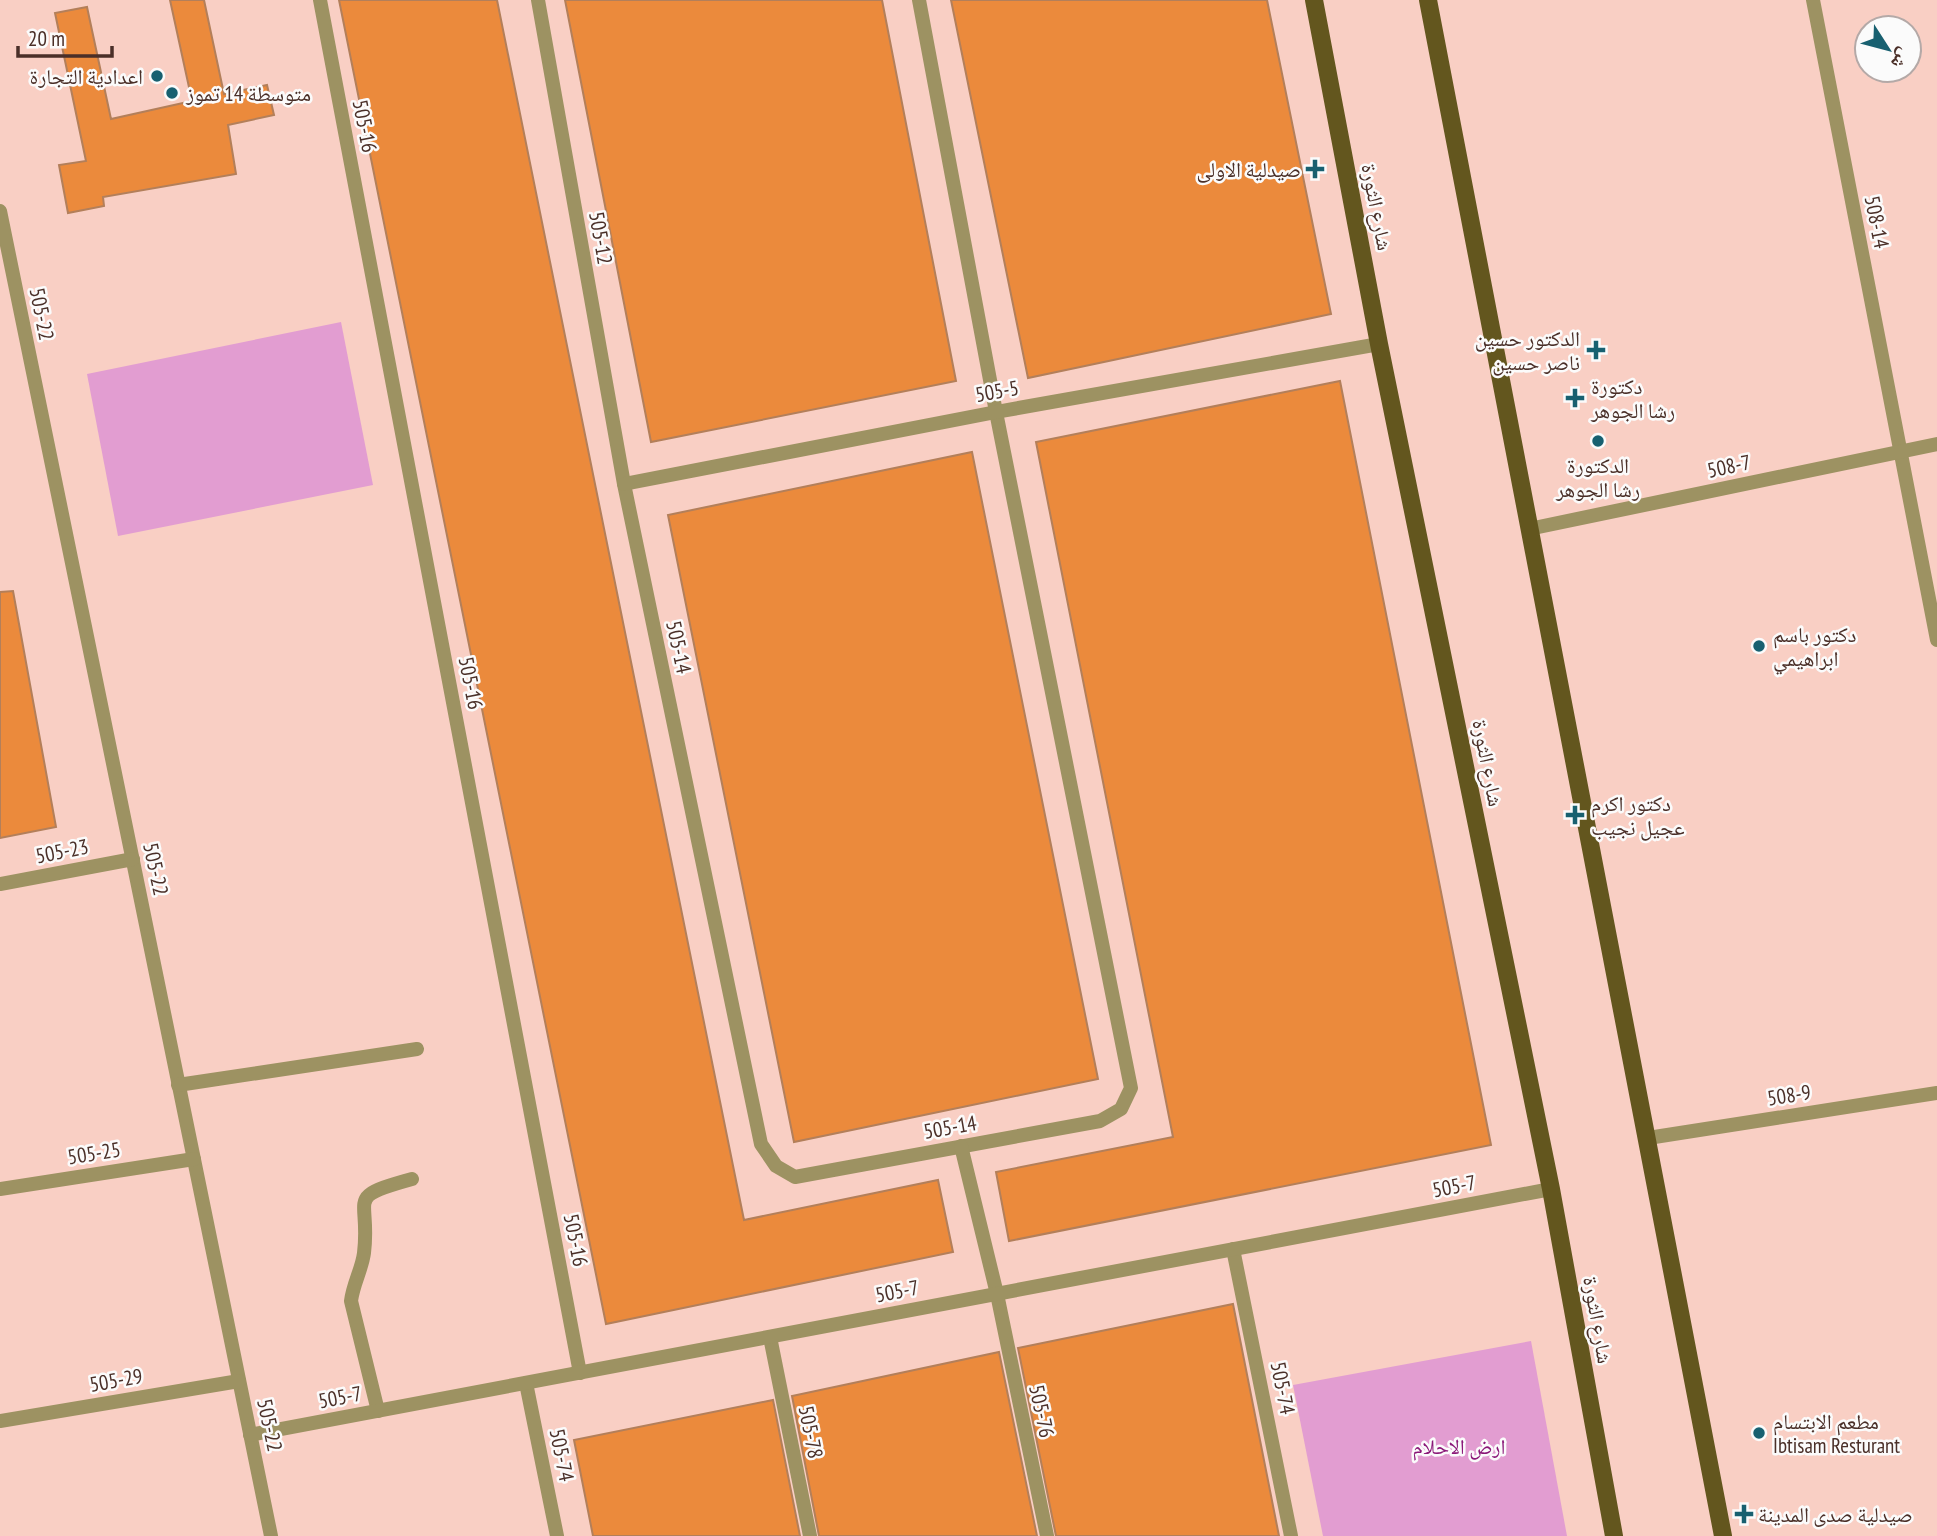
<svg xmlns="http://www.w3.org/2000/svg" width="1937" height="1536" font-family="'PT Sans Narrow','Noto Naskh Arabic',sans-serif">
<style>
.green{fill:#e29dd1}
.building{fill:#eb8a3c;stroke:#b37f5a;stroke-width:2}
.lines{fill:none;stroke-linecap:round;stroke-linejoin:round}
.street{stroke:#9d9262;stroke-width:14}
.primary{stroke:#63561e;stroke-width:18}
.poi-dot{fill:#186070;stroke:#fbfbfb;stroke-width:2.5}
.labels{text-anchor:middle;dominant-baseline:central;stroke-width:5;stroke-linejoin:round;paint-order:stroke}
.poi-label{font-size:21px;fill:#4a2f28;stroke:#fbfbfb;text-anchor:start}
.street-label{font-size:21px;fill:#4a2f28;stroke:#fbfbfb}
.park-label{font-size:21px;fill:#8a1778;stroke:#fbfbfb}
</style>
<rect width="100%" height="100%" fill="#f9cfc4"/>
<!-- green -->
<g class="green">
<polygon points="341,322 373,485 118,536 87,374"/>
<polygon points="1531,1341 1567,1536 1323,1536 1293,1385"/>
</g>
<!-- building -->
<g class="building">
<polygon points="170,0 204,0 224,94 267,85 274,115 228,125 236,174 103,197 104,206 68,213 59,165 86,161 55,13 87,7 111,119 192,101"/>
<polygon points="339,0 497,0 744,1220 938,1180 953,1252 606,1324"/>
<polygon points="565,0 882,0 956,381 651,442"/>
<polygon points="951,0 1267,0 1331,314 1028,378"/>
<polygon points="1340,381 1491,1145 1009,1241 996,1172 1173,1137 1036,442"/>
<polygon points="972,452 1098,1079 794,1142 668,515"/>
<polygon points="13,591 56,827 0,838 0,592"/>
<polygon points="1233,1304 1279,1536 1056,1536 1018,1348"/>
<polygon points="999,1352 1037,1536 819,1536 792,1396"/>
<polygon points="773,1400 800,1536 593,1536 574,1440"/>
</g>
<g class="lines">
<!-- street -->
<g class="street">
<polyline points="320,0 580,1373"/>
<polyline points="538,0 624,484 761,1144 776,1166 795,1177 1100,1121 1121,1109 1131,1088 996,412 919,0"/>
<polyline points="1813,0 1937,640"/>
<polyline points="0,211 271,1536"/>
<polyline points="624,484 996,412 1379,344"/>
<polyline points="1529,529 1937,444"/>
<polyline points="0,884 133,859"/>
<polyline points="178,1085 417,1049"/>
<polyline points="1648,1138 1937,1093"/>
<polyline points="961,1146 997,1294 1047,1536"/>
<polyline points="0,1189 194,1159"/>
<polyline points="1233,1249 1291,1536"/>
<polyline points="770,1337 810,1536"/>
<polyline points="526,1383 557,1536"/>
<path d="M378 1411 351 1301C353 1284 362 1269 364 1253 371 1196 343 1198 412 1179"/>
<polyline points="0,1421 239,1381"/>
<polyline points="250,1435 1551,1189"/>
</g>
<!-- primary -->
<g class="primary">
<polyline points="1314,0 1379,344 1551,1189 1614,1536"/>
<polyline points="1428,0 1723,1536"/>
</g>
</g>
<!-- markers -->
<g class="poi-dot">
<circle cx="157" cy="76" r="7"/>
<circle cx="172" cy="93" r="7"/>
<path d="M1311.5 158.5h7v7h7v7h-7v7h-7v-7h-7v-7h7z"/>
<path d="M1592.5 339.5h7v7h7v7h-7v7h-7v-7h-7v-7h7z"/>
<path d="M1571.5 387.5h7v7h7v7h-7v7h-7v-7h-7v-7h7z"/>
<circle cx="1598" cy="441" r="7"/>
<circle cx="1759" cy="646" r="7"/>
<path d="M1571.5 804.5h7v7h7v7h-7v7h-7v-7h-7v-7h7z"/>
<circle cx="1759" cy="1433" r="7"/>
<path d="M1740.5 1503.5h7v7h7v7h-7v7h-7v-7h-7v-7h7z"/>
</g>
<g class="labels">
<!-- poi labels -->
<g class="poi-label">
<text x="143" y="76" text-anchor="end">اعدادية التجارة</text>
<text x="186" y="93">متوسطة 14 تموز</text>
<text x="1301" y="169" text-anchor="end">صيدلية الاولى</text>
<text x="1580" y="338" text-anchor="end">الدكتور حسين<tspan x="1580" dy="24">ناصر حسين</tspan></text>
<text x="1591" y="386">دكتورة<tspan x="1591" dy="24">رشا الجوهر</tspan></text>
<text x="1598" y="465" text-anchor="middle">الدكتورة<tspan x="1598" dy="24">رشا الجوهر</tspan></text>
<text x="1773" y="634">دكتور باسم<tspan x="1773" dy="24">ابراهيمي</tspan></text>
<text x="1591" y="803">دكتور اكرم<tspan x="1591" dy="24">عجيل نجيب</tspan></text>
<text x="1773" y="1421">مطعم الابتسام<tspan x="1773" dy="24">Ibtisam Resturant</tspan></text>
<text x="1758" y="1514">صيدلية صدى المدينة</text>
</g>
<!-- street labels -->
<g class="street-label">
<text transform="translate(365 126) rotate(79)">505-16</text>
<text transform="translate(1377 207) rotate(79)">شارع الثورة</text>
<text transform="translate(1877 222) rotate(79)">508-14</text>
<text transform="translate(601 238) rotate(80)">505-12</text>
<text transform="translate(42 314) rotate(79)">505-22</text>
<text transform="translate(997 391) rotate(-10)">505-5</text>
<text transform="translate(1729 466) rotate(-12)">508-7</text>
<text transform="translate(679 647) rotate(78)">505-14</text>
<text transform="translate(471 683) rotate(79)">505-16</text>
<text transform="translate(1488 763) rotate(79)">شارع الثورة</text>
<text transform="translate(62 851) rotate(-11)">505-23</text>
<text transform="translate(156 869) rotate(78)">505-22</text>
<text transform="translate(1789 1095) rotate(-9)">508-9</text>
<text transform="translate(950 1127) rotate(-10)">505-14</text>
<text transform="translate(94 1153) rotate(-9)">505-25</text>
<text transform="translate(1454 1186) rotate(-11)">505-7</text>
<text transform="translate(576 1240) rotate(79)">505-16</text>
<text transform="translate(897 1291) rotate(-11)">505-7</text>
<text transform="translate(1598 1320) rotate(80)">شارع الثورة</text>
<text transform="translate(116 1380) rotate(-10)">505-29</text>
<text transform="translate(1283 1388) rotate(79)">505-74</text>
<text transform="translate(340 1397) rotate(-11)">505-7</text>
<text transform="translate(1042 1411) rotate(78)">505-76</text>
<text transform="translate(270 1425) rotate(78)">505-22</text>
<text transform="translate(811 1432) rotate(79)">505-78</text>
<text transform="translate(562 1455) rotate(79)">505-74</text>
</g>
<!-- park labels -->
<g class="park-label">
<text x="1459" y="1446">ارض الاحلام</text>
</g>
</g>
<!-- north arrow -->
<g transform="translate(1888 49) rotate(126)"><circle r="33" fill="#fbfbfb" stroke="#b4a9a7" stroke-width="2"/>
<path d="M0-5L12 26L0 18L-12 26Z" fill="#186070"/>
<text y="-10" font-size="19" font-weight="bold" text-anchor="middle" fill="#4a2f28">ش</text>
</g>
<!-- scale -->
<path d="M18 46v10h94v-10" fill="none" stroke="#4a2f28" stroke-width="3.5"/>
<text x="28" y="46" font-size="21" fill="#4a2f28" stroke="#fbfbfb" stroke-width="5" paint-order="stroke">20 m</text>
</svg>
